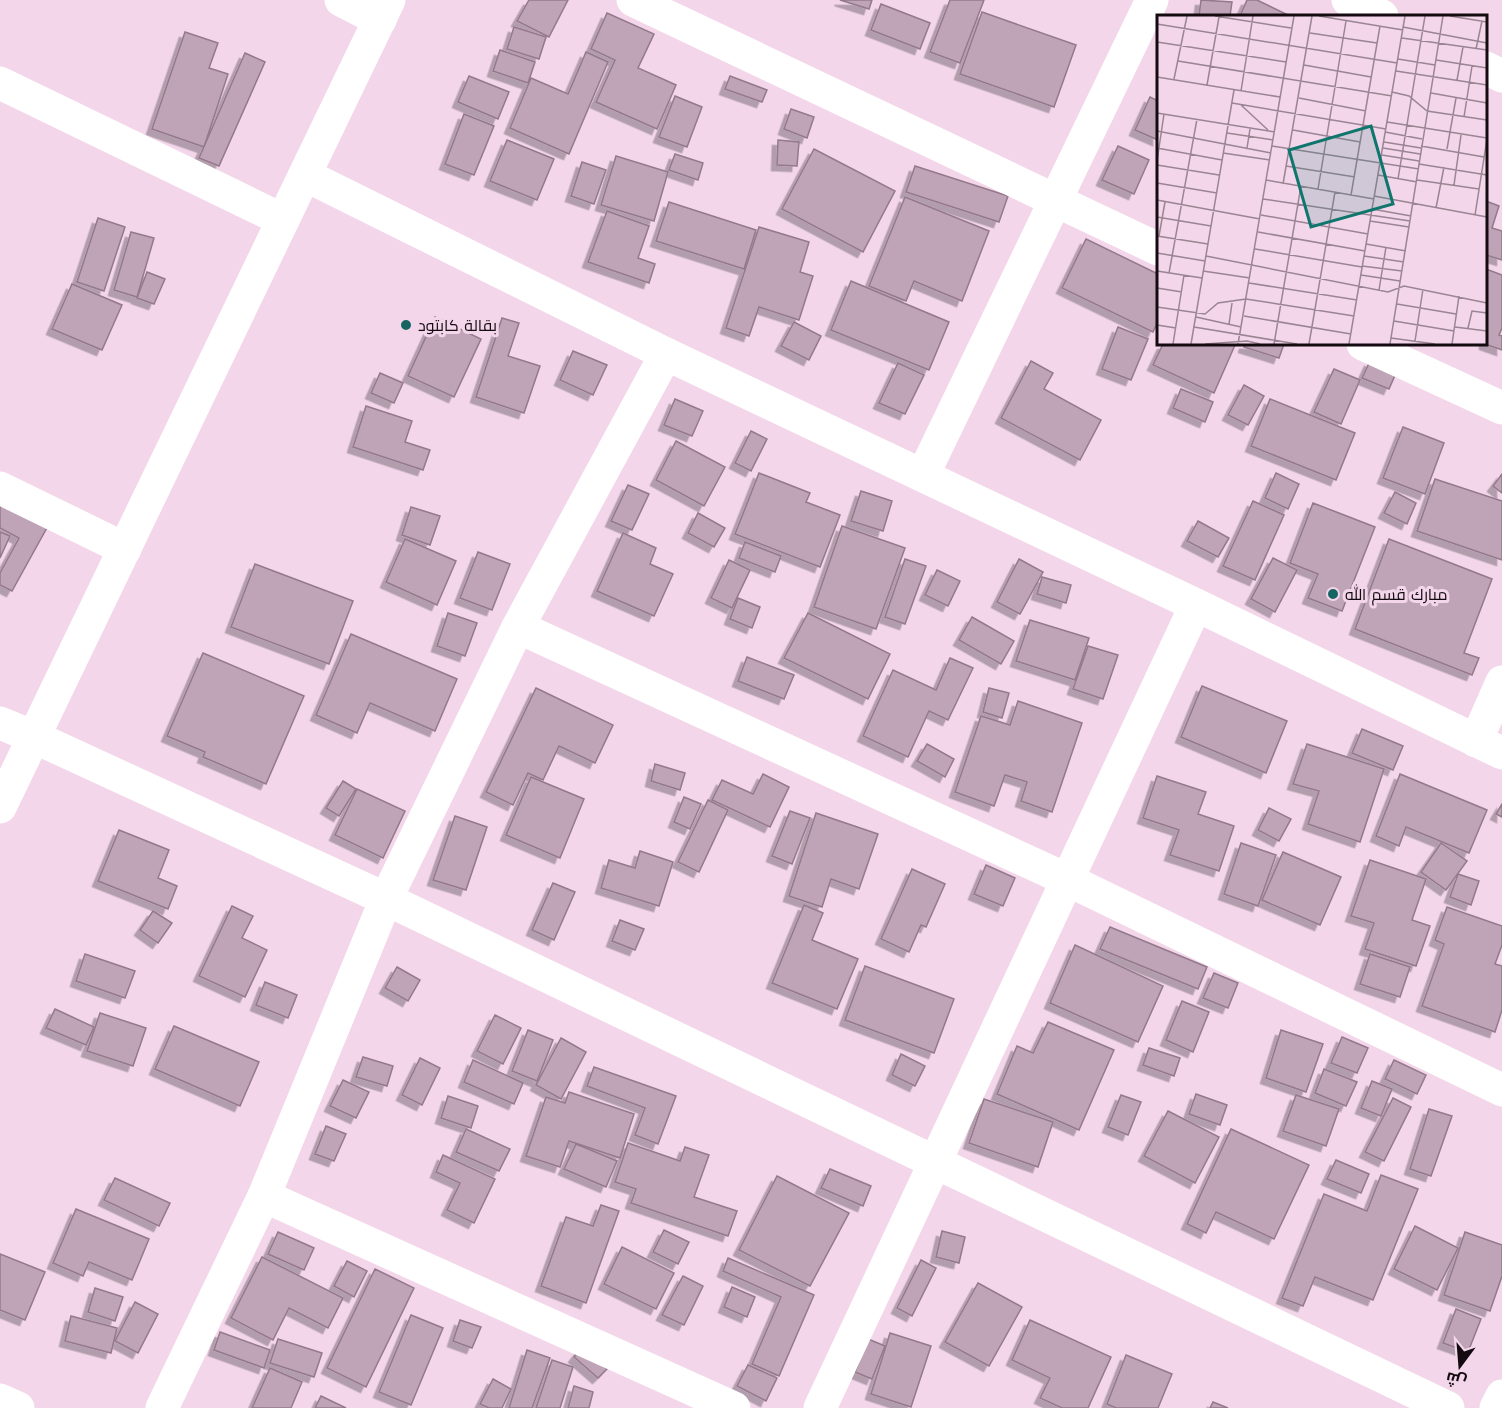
<svg xmlns="http://www.w3.org/2000/svg" width="1502" height="1408" font-family="'Work Sans',Cairo,sans-serif">
<style>
.building{fill:#bfa4b7;stroke:#94798b;stroke-width:1.5;filter:url(#shadow)}
.lines{fill:none;stroke-linecap:round;stroke-linejoin:round}
.minor{stroke:#fff;stroke-width:33}
.tertiary{stroke:#fff;stroke-width:33}
.poi-dot{fill:#176563;stroke:#f3d6ea;stroke-width:2}
.labels{text-anchor:middle;dominant-baseline:central;stroke-width:6;stroke-linejoin:round;paint-order:stroke}
.poi-label{font-size:16px;fill:#140b11;stroke:#f3d6ea;text-anchor:start}
.inset-road{fill:none;stroke:#9a8593;stroke-width:1.5}
.view{fill:#0f766e;fill-opacity:0.15;stroke:#0f766e;stroke-width:3}
.inset-edge{fill:none;stroke:#140b11;stroke-width:3}
</style>
<defs>
<filter id="shadow"><feDropShadow dx="-5.5" dy="5.5" stdDeviation="0" flood-color="#0004"/></filter>
</defs>
<rect width="100%" height="100%" fill="#f3d6ea"/>
<!-- building -->
<g class="building">
<polygon points="529,0 568,0 549,37 517,21"/>
<polygon points="840,0 872,0 869,9"/>
<polygon points="950,0 984,0 960,63 930,52"/>
<polygon points="1201,0 1232,2 1230,16 1199,16"/>
<polygon points="1247,0 1257,0 1290,16 1240,16"/>
<polygon points="881,4 930,23 920,49 871,30"/>
<polygon points="982,12 1076,45 1054,107 960,74"/>
<polygon points="607,13 654,34 638,68 676,85 657,129 596,102 615,60 591,49"/>
<polygon points="514,27 546,37 539,59 507,49"/>
<polygon points="185,32 218,43 209,68 228,74 204,147 152,129"/>
<polygon points="500,50 535,62 528,83 493,71"/>
<polygon points="586,52 608,62 569,154 510,128 531,78 568,94"/>
<polygon points="245,53 265,62 219,166 199,158"/>
<polygon points="469,76 509,92 498,119 458,102"/>
<polygon points="730,76 767,90 762,102 725,89"/>
<polygon points="675,96 702,107 687,147 659,137"/>
<polygon points="1150,97 1158,101 1158,140 1135,130"/>
<polygon points="791,109 814,117 807,138 784,129"/>
<polygon points="464,114 494,126 474,175 445,164"/>
<polygon points="507,140 554,159 537,200 490,181"/>
<polygon points="778,140 799,142 797,166 777,165"/>
<polygon points="1118,146 1149,160 1134,194 1102,180"/>
<polygon points="814,149 895,191 863,252 782,209"/>
<polygon points="675,154 703,163 698,180 669,170"/>
<polygon points="616,156 668,172 654,221 601,205"/>
<polygon points="582,162 606,170 594,204 571,196"/>
<polygon points="915,166 1008,196 999,222 906,192"/>
<polygon points="905,197 989,231 962,301 914,281 906,301 869,286"/>
<polygon points="1486,201 1499,206 1492,228 1502,231 1502,260 1486,255"/>
<polygon points="669,202 756,230 744,269 656,241"/>
<polygon points="607,211 649,226 638,258 655,264 649,283 588,262"/>
<polygon points="98,218 125,227 104,291 77,282"/>
<polygon points="759,227 809,242 800,272 813,276 799,320 759,307 749,336 726,328"/>
<polygon points="131,232 154,238 137,297 114,290"/>
<polygon points="1086,239 1158,274 1158,321 1153,332 1062,288"/>
<polygon points="1486,269 1502,275 1502,328 1499,335 1502,336 1502,350 1485,344"/>
<polygon points="147,272 165,279 154,304 137,298"/>
<polygon points="851,281 949,322 929,370 831,330"/>
<polygon points="72,284 122,305 102,350 52,329"/>
<polygon points="435,317 481,339 454,397 408,376"/>
<polygon points="502,318 519,323 508,356 540,366 524,413 476,397"/>
<polygon points="794,322 821,336 809,360 781,346"/>
<polygon points="1118,327 1148,339 1131,380 1102,369"/>
<polygon points="1163,344 1231,344 1235,345 1214,393 1153,365"/>
<polygon points="1245,344 1284,344 1279,358 1244,347"/>
<polygon points="573,351 607,365 593,395 560,380"/>
<polygon points="1031,361 1053,373 1044,389 1101,420 1080,460 1001,418"/>
<polygon points="1370,361 1396,373 1389,389 1362,378"/>
<polygon points="898,363 924,375 905,414 879,403"/>
<polygon points="1334,369 1360,380 1341,424 1314,412"/>
<polygon points="380,373 403,383 394,403 371,393"/>
<polygon points="1244,385 1264,396 1248,425 1228,415"/>
<polygon points="1181,389 1213,402 1205,422 1173,408"/>
<polygon points="675,399 703,411 692,436 664,425"/>
<polygon points="1270,399 1355,433 1336,480 1251,446"/>
<polygon points="366,406 412,421 405,442 430,450 423,470 353,447"/>
<polygon points="1403,427 1444,443 1425,494 1383,478"/>
<polygon points="751,431 767,439 751,471 735,463"/>
<polygon points="676,441 725,467 704,506 656,480"/>
<polygon points="759,473 810,493 806,502 840,515 820,567 735,534"/>
<polygon points="1276,473 1299,484 1288,509 1265,498"/>
<polygon points="1502,474 1502,493 1493,486"/>
<polygon points="1435,479 1502,501 1502,560 1417,531"/>
<polygon points="0,485 54,515 12,591 0,585 0,573 19,538 0,528"/>
<polygon points="628,485 649,494 632,530 611,521"/>
<polygon points="861,491 892,501 883,531 851,521"/>
<polygon points="1395,492 1416,503 1407,524 1384,513"/>
<polygon points="1253,501 1284,515 1255,580 1223,566"/>
<polygon points="1313,503 1375,527 1342,611 1308,598 1318,574 1290,563"/>
<polygon points="411,507 440,516 430,545 402,535"/>
<polygon points="698,513 725,528 714,547 688,533"/>
<polygon points="1198,521 1229,538 1218,557 1187,541"/>
<polygon points="842,526 905,548 876,629 814,607"/>
<polygon points="0,532 10,536 0,558"/>
<polygon points="623,533 656,548 650,564 673,574 654,616 597,591"/>
<polygon points="405,539 456,561 437,605 386,582"/>
<polygon points="1389,539 1492,579 1464,653 1479,658 1472,675 1355,629"/>
<polygon points="745,542 781,556 775,572 739,558"/>
<polygon points="478,552 510,564 492,610 460,598"/>
<polygon points="1273,558 1297,570 1275,612 1251,599"/>
<polygon points="905,559 926,566 905,624 885,617"/>
<polygon points="1019,559 1043,572 1020,614 997,602"/>
<polygon points="729,560 750,570 732,608 711,598"/>
<polygon points="255,564 353,601 329,664 231,627"/>
<polygon points="937,570 960,581 948,606 925,595"/>
<polygon points="1042,577 1071,585 1066,603 1037,594"/>
<polygon points="738,598 760,607 752,628 730,619"/>
<polygon points="448,613 477,623 465,656 437,646"/>
<polygon points="808,613 890,654 868,699 784,658"/>
<polygon points="972,617 1014,641 1001,664 959,640"/>
<polygon points="1030,620 1089,638 1075,680 1016,661"/>
<polygon points="351,634 457,679 435,731 370,703 357,733 316,715"/>
<polygon points="1088,646 1118,655 1103,699 1073,689"/>
<polygon points="203,653 304,696 266,784 203,757 205,752 167,736"/>
<polygon points="747,657 794,675 784,699 738,681"/>
<polygon points="950,658 973,668 948,720 929,711 908,757 863,736 893,670 936,690"/>
<polygon points="1202,686 1287,721 1266,773 1181,737"/>
<polygon points="536,688 613,725 595,763 559,746 543,780 528,773 513,805 486,792"/>
<polygon points="989,688 1009,693 1002,718 983,712"/>
<polygon points="1018,701 1082,723 1052,812 1021,801 1027,782 1005,775 994,806 955,792 981,716 1010,725"/>
<polygon points="1362,729 1403,746 1393,770 1352,753"/>
<polygon points="927,744 954,759 945,777 917,761"/>
<polygon points="1307,744 1384,769 1360,842 1308,824 1319,791 1293,784"/>
<polygon points="655,764 685,773 680,790 651,781"/>
<polygon points="763,774 789,787 770,827 712,800 722,780 753,794"/>
<polygon points="1400,774 1487,810 1469,853 1406,827 1399,846 1376,836"/>
<polygon points="1157,776 1206,792 1198,814 1234,826 1219,871 1170,855 1179,830 1143,818"/>
<polygon points="531,777 584,799 560,858 506,835"/>
<polygon points="343,781 356,789 339,816 326,808"/>
<polygon points="357,789 405,811 383,858 335,835"/>
<polygon points="684,797 701,804 690,829 674,822"/>
<polygon points="708,800 728,810 699,872 678,862"/>
<polygon points="1502,804 1502,817 1496,814"/>
<polygon points="1269,808 1291,819 1279,841 1258,830"/>
<polygon points="790,811 810,818 792,864 772,856"/>
<polygon points="816,813 878,834 859,889 831,879 822,907 789,896"/>
<polygon points="455,816 487,827 466,890 433,880"/>
<polygon points="119,830 169,850 158,878 177,886 168,909 98,881"/>
<polygon points="1241,843 1276,855 1258,906 1224,894"/>
<polygon points="1441,843 1467,861 1446,890 1421,872"/>
<polygon points="640,851 673,862 659,906 601,888 609,860 635,868"/>
<polygon points="1283,852 1341,877 1320,925 1262,900"/>
<polygon points="1370,860 1426,879 1412,920 1430,926 1416,966 1365,949 1374,923 1351,916"/>
<polygon points="986,865 1015,878 1003,906 974,894"/>
<polygon points="912,869 945,884 926,927 921,925 909,952 881,939"/>
<polygon points="1458,874 1479,881 1471,905 1450,897"/>
<polygon points="553,883 575,892 554,940 532,930"/>
<polygon points="804,905 823,913 812,940 858,959 837,1009 772,983"/>
<polygon points="232,906 253,916 242,938 267,950 245,997 199,976"/>
<polygon points="1447,907 1502,926 1502,945 1495,964 1502,966 1502,1010 1495,1032 1422,1006 1444,944 1435,940"/>
<polygon points="153,911 172,923 158,943 140,930"/>
<polygon points="620,920 644,929 635,950 612,941"/>
<polygon points="1110,927 1207,967 1198,989 1100,949"/>
<polygon points="1075,945 1163,986 1138,1042 1050,1003"/>
<polygon points="85,954 135,971 125,998 76,981"/>
<polygon points="1370,954 1410,967 1400,997 1360,984"/>
<polygon points="865,966 954,999 934,1053 845,1020"/>
<polygon points="397,967 420,980 408,1001 385,988"/>
<polygon points="1214,973 1238,983 1228,1008 1203,998"/>
<polygon points="265,982 297,995 288,1018 256,1005"/>
<polygon points="1182,1001 1209,1012 1193,1052 1166,1040"/>
<polygon points="55,1009 94,1027 86,1045 46,1028"/>
<polygon points="100,1013 146,1028 133,1066 87,1051"/>
<polygon points="495,1015 521,1028 503,1064 477,1051"/>
<polygon points="1048,1022 1114,1050 1079,1130 997,1094 1017,1046 1033,1053"/>
<polygon points="174,1026 259,1062 240,1106 155,1069"/>
<polygon points="528,1030 553,1040 537,1081 512,1071"/>
<polygon points="1281,1030 1323,1044 1306,1092 1266,1078"/>
<polygon points="1342,1037 1368,1048 1357,1073 1331,1063"/>
<polygon points="561,1038 586,1052 561,1099 536,1085"/>
<polygon points="1149,1048 1180,1058 1174,1076 1143,1065"/>
<polygon points="901,1054 925,1066 915,1086 892,1075"/>
<polygon points="363,1057 393,1066 387,1086 356,1077"/>
<polygon points="420,1058 440,1068 422,1105 402,1095"/>
<polygon points="473,1060 523,1083 514,1104 464,1082"/>
<polygon points="1394,1060 1426,1075 1417,1094 1385,1079"/>
<polygon points="594,1067 676,1096 658,1144 635,1135 645,1108 587,1086"/>
<polygon points="1324,1069 1357,1082 1346,1106 1315,1093"/>
<polygon points="343,1080 369,1092 356,1118 330,1106"/>
<polygon points="1372,1081 1392,1089 1381,1116 1361,1108"/>
<polygon points="569,1092 634,1114 620,1158 569,1141 560,1167 526,1156 546,1097 565,1103"/>
<polygon points="1196,1094 1227,1105 1220,1125 1189,1114"/>
<polygon points="1121,1095 1141,1102 1128,1135 1108,1127"/>
<polygon points="1296,1095 1339,1109 1326,1146 1283,1131"/>
<polygon points="448,1096 478,1106 471,1128 441,1118"/>
<polygon points="1393,1098 1411,1107 1384,1161 1365,1152"/>
<polygon points="984,1099 1053,1122 1038,1167 969,1143"/>
<polygon points="1429,1109 1452,1116 1431,1176 1410,1169"/>
<polygon points="1168,1111 1219,1137 1195,1183 1144,1156"/>
<polygon points="326,1126 346,1134 334,1161 315,1154"/>
<polygon points="466,1129 510,1149 499,1171 456,1152"/>
<polygon points="1231,1129 1309,1165 1274,1239 1216,1212 1206,1233 1187,1224"/>
<polygon points="628,1143 680,1161 685,1147 709,1155 694,1197 737,1211 728,1236 631,1203 636,1189 615,1182"/>
<polygon points="576,1144 617,1161 606,1187 564,1169"/>
<polygon points="443,1155 495,1179 474,1223 447,1210 460,1183 436,1172"/>
<polygon points="1336,1160 1369,1174 1361,1193 1327,1179"/>
<polygon points="830,1169 871,1186 863,1206 821,1188"/>
<polygon points="1381,1175 1418,1189 1373,1300 1315,1277 1303,1306 1282,1298 1324,1194 1367,1211"/>
<polygon points="777,1176 849,1213 810,1286 739,1250"/>
<polygon points="115,1178 170,1203 159,1226 104,1200"/>
<polygon points="601,1205 619,1211 586,1303 541,1286 566,1217 593,1226"/>
<polygon points="76,1209 149,1239 132,1280 89,1262 83,1276 53,1263"/>
<polygon points="1415,1226 1458,1248 1437,1290 1394,1269"/>
<polygon points="664,1230 689,1242 678,1264 653,1252"/>
<polygon points="942,1231 965,1237 959,1263 936,1257"/>
<polygon points="278,1232 314,1248 304,1270 268,1254"/>
<polygon points="1465,1232 1502,1245 1502,1276 1490,1311 1444,1295"/>
<polygon points="622,1247 674,1273 656,1309 604,1284"/>
<polygon points="0,1254 45,1272 25,1320 0,1310"/>
<polygon points="262,1257 343,1298 328,1328 289,1308 273,1340 231,1318"/>
<polygon points="728,1258 814,1295 779,1376 752,1364 781,1297 723,1271"/>
<polygon points="921,1260 936,1268 912,1316 897,1308"/>
<polygon points="347,1261 367,1271 354,1297 334,1286"/>
<polygon points="375,1269 414,1288 366,1387 327,1368"/>
<polygon points="683,1276 703,1286 684,1325 662,1315"/>
<polygon points="978,1283 1022,1307 989,1366 945,1342"/>
<polygon points="732,1287 755,1297 747,1317 724,1307"/>
<polygon points="95,1288 123,1297 115,1321 88,1312"/>
<polygon points="135,1302 158,1314 138,1353 115,1341"/>
<polygon points="1456,1309 1481,1319 1468,1352 1443,1343"/>
<polygon points="411,1315 443,1328 411,1405 379,1392"/>
<polygon points="71,1316 117,1328 111,1353 65,1341"/>
<polygon points="460,1320 481,1327 472,1348 453,1341"/>
<polygon points="1030,1320 1111,1357 1088,1408 1062,1408 1040,1398 1050,1378 1012,1360"/>
<polygon points="220,1332 270,1350 264,1368 214,1350"/>
<polygon points="890,1333 931,1346 911,1407 871,1394"/>
<polygon points="278,1339 322,1353 314,1377 270,1363"/>
<polygon points="868,1339 885,1346 872,1379 855,1372"/>
<polygon points="582,1347 607,1369 598,1378 574,1357"/>
<polygon points="527,1350 550,1358 532,1408 509,1408"/>
<polygon points="1126,1355 1172,1374 1158,1408 1116,1408 1107,1404"/>
<polygon points="552,1360 573,1367 560,1408 536,1408"/>
<polygon points="748,1365 777,1378 766,1401 737,1386"/>
<polygon points="270,1368 302,1382 291,1408 252,1408"/>
<polygon points="493,1379 511,1389 502,1408 489,1408 480,1404"/>
<polygon points="574,1386 593,1392 589,1408 568,1408"/>
<polygon points="321,1396 346,1408 315,1408"/>
<polygon points="1213,1402 1228,1408 1210,1408"/>
</g>
<g class="lines">
<!-- minor -->
<g class="minor">
<polyline points="341,0 380,20"/>
<polyline points="633,0 1158,249"/>
<polyline points="1348,0 1382,16"/>
<polyline points="1486,68 1502,76"/>
<polyline points="305,175 666,354 1196,605 1502,753"/>
<polyline points="1363,344 1502,408"/>
<polyline points="923,475 1152,0"/>
<polyline points="0,488 125,549"/>
<polyline points="518,627 1068,880 1502,1090"/>
<polyline points="0,723 34,737 386,899 1448,1408"/>
<polyline points="1476,741 1502,682"/>
<polyline points="264,1196 734,1408"/>
<polyline points="0,1400 18,1408"/>
<polyline points="162,1408 264,1196 386,899 518,627 666,354"/>
<polyline points="820,1408 1196,605"/>
<polyline points="1496,1408 1502,1396"/>
</g>
<!-- tertiary -->
<g class="tertiary">
<polyline points="0,83 283,220"/>
<polyline points="0,807 389,0"/>
</g>
</g>
<!-- markers -->
<g class="poi-dot">
<circle cx="406" cy="325" r="6"/>
<circle cx="1333" cy="594" r="6"/>
</g>
<g class="labels">
<!-- poi labels -->
<g class="poi-label">
<text x="418" y="325">بقالة كابتود</text>
<text x="1345" y="594">مبارك قسم الله</text>
</g>
</g>
<!-- overview -->
<g transform="translate(1157 15)">
<rect width="330" height="330" fill="#f3d6ea"/>
<path class="inset-road" d="M58 1 134 13M162 1 246 15M293 1 330 7M0 9 240 48M246 12 330 28M153 18 220 28M245 23 330 35M0 27 129 47M319 34 325 6M241 44 278 50M279 45 330 53M21 46 235 81M147 50 214 62M239 56 330 70M0 62 123 82M17 64 30 1M300 65 306 32M50 70 62 2M84 76 96 1M235 77 252 81 270 96 330 105M274 78 330 88M142 83 209 96M75 88 229 114M84 90 111 115M0 98 118 117M307 102 315 51M230 107 330 123M136 115 203 127M0 116 114 138M228 117 265 124M70 118 116 125M227 127 264 133M115 131 262 154M264 131 327 142M0 133 65 145M90 133 93 114M226 133 263 139M290 134 299 83M66 138 113 145M225 140 262 146M0 146 7 99M262 149 330 160M0 150 62 160M129 151 198 162M221 160 260 167M241 164 268 1M109 165 217 184M260 165 322 174M0 168 60 178M126 169 155 1M297 170 304 120M161 174 189 6M194 180 223 11M217 181 330 202M106 184 253 206M0 185 103 204M279 193 287 152M215 194 254 201M104 200 211 219M318 200 330 124M0 202 54 211M213 206 252 212M101 217 208 236M0 221 51 229M2 221 8 187M209 229 249 236M98 234 205 252M0 238 48 246M49 241 231 277 247 271 330 288M207 241 247 247M205 251 245 256M0 256 45 263M46 256 93 263M12 258 40 104M204 260 243 266M92 268 200 285M0 273 25 277M222 275 229 232M240 289 299 299M0 292 48 299 61 288 89 284 197 301M87 301 194 319M39 302 84 312M237 306 297 316M72 309 75 288M0 310 19 313M37 312 140 329M298 312 330 316M311 313 315 296 330 298M234 323 278 329M258 326 266 274M16 329 27 260M34 329 77 75M48 329 90 326 103 329M81 329 137 1M117 329 144 171M152 329 178 177M192 329 248 1M233 329 286 1M295 329 302 281"/>
<path class="view" d="M214 111 236 189 154 212 132 135Z"/>
<rect width="330" height="330" class="inset-edge"/>
</g>
<!-- north arrow -->
<g transform="translate(1460 1366) rotate(196)" stroke="#f3d6ea" stroke-width="4.5" paint-order="stroke">
<path d="M0-4.5L10 22L0 15L-10 22Z" fill="#140b11"/>
<text y="-9" font-size="16" font-weight="bold" text-anchor="middle" fill="#140b11">ش</text>
</g>
</svg>
